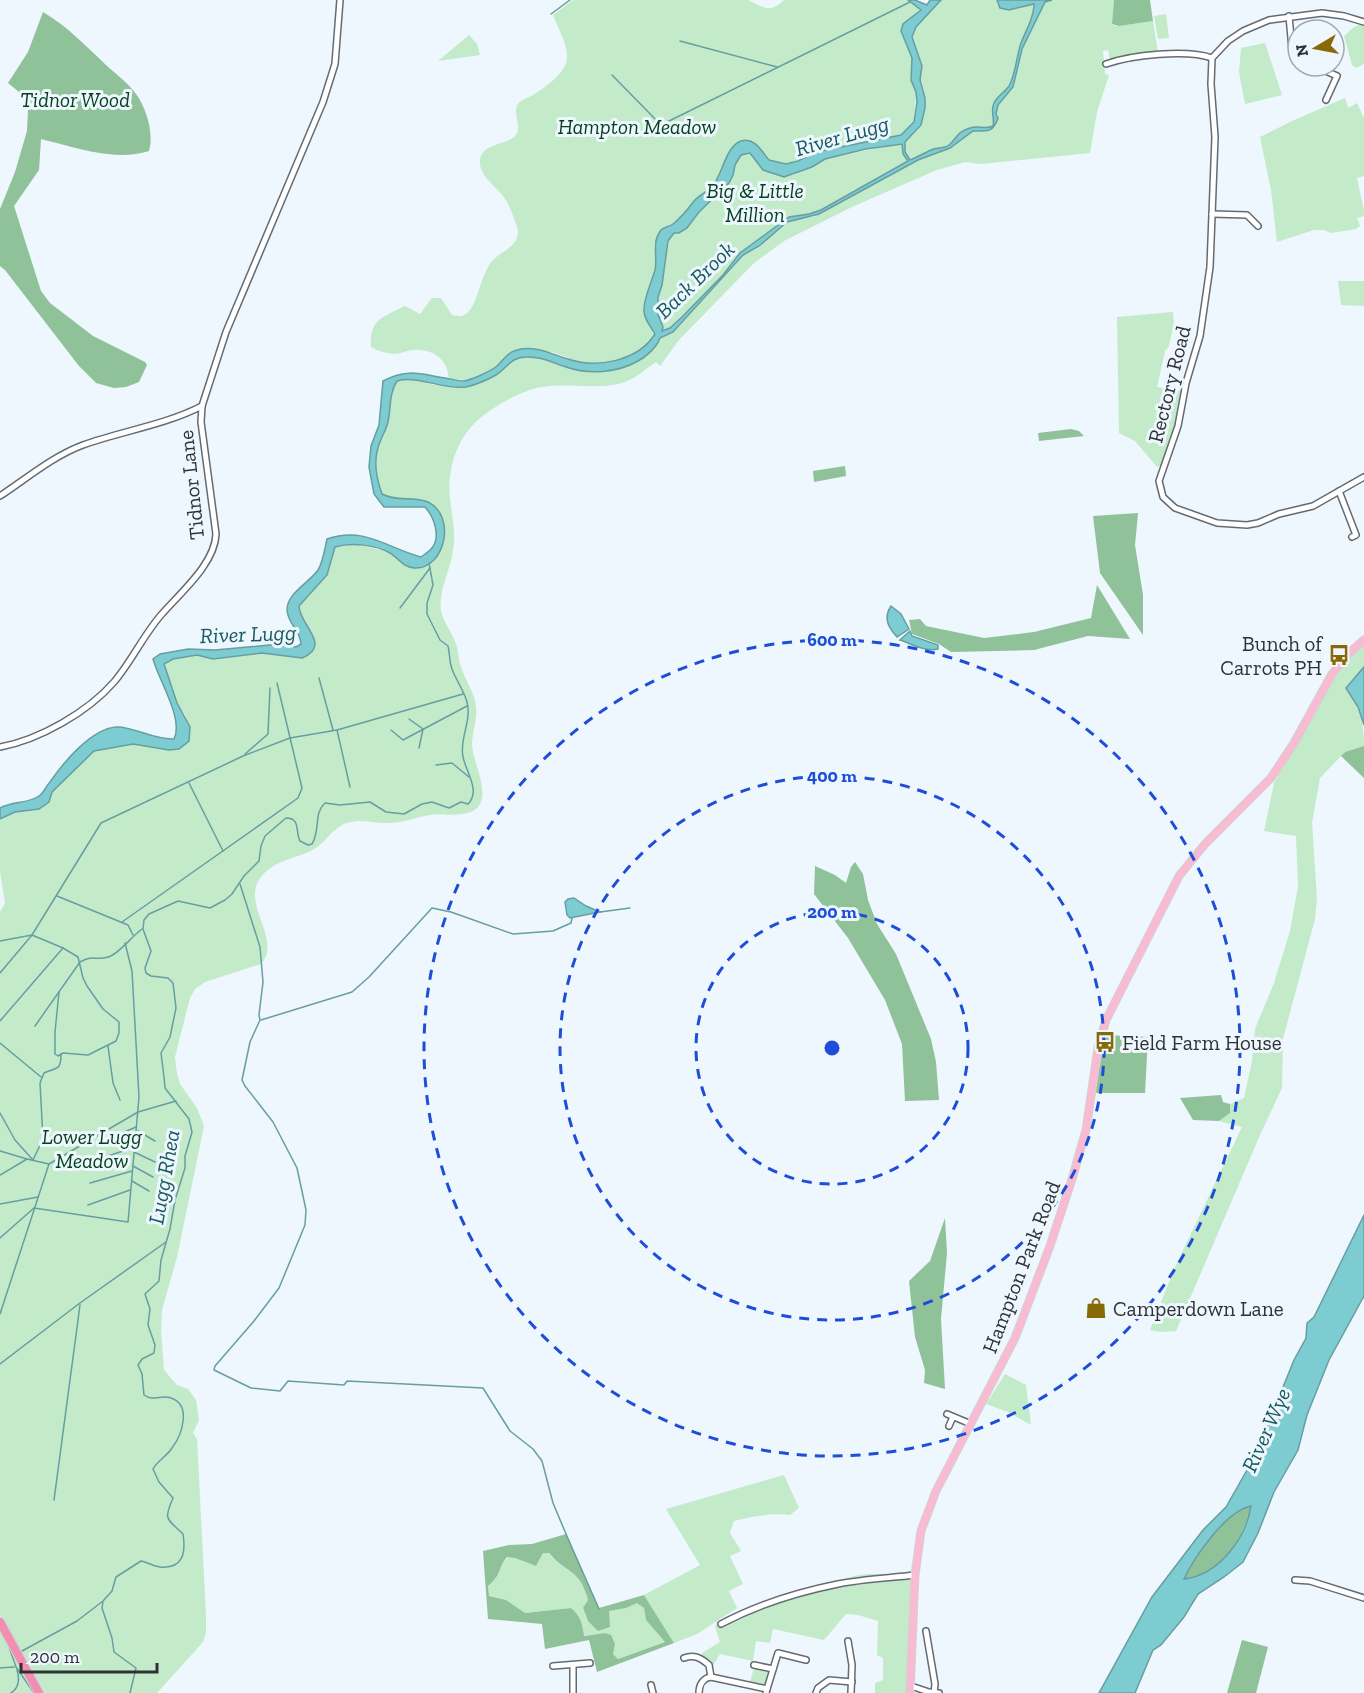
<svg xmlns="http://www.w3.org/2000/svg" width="1364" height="1693" font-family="'Zilla Slab',serif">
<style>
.green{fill:#c3ebca}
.forest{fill:#8fc299;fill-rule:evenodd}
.water{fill:#7dccd1;stroke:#669ea2;stroke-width:1.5;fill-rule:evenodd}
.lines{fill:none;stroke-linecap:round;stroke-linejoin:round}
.stream{stroke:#669ea2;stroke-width:1.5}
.minor-casing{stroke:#646b72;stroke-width:8}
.major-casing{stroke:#d1d2d3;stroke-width:9}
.highway-casing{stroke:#d1d2d3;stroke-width:10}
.minor{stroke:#fff;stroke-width:5}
.major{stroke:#f8bbd1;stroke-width:7}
.highway{stroke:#f38eb3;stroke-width:8}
.ring{fill:none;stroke:#1d4ed8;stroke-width:3;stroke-dasharray:10 8}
.labels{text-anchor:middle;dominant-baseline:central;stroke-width:6;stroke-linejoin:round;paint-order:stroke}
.park-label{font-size:21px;font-style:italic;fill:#023f1a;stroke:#eef6fe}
.street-label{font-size:21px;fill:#2f3235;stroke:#eef6fe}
.poi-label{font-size:21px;fill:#2f3235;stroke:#eef6fe;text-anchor:start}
.water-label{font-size:22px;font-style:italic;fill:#165a5e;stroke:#eef6fe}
.centre{fill:#1d4ed8;stroke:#eef6fe;stroke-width:3}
.ring-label{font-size:18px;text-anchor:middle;font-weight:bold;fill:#1d4ed8;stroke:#eef6fe;stroke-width:6;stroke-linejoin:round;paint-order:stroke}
</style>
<rect width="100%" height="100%" fill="#eef6fe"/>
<!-- green -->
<g class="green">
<path d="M573 0H748C763 7 770 14 784 0H908L922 10 903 24 904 41 909 47 912 58 911 79 916 92 914 122 901 135 816 152 798 161 786 164 769 160C756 145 758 142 737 144L727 156 723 170 712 187 701 195 687 212 682 215 672 224 665 227 660 233 654 245 656 258 655 269 644 308 655 334 647 346 618 361 590 363 579 362 553 352 505 358 493 369 466 380 449 379C447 358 434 349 413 350 407 350 401 354 394 354 386 353 378 351 371 347 369 319 383 317 405 306L420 314 432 298H441L452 315C457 316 462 317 466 314 479 305 480 271 495 258 505 250 522 243 517 227 514 219 511 209 507 202 500 188 478 177 480 160 482 144 503 145 513 138 525 129 511 114 518 104 521 99 529 98 533 95 544 88 566 73 567 59 568 45 558 28 553 15Z"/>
<path d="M941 0H997L1000 8 1034 4C1033 21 1024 33 1019 48 1015 60 1015 73 1009 84 1005 94 993 100 992 112 992 117 994 120 993 126L987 129 973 127 946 147 933 149 922 156 910 160 905 153V142L921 125 922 88 920 80 922 65 912 37 916 27Z"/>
<path d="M1052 0H1114L1112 25 1119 26 1153 21 1158 53 1110 61 1108 50 1103 51 1105 74 1109 75 1097 112 1090 153 981 164 965 162 937 170 854 206 784 241 753 264 679 340 660 366 656 362C646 369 636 378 625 382 601 390 575 384 550 386 526 387 498 404 479 419 456 439 447 470 450 499 452 516 456 533 453 550 451 569 438 591 441 610 443 622 452 632 456 644 459 651 458 659 461 667 465 679 472 689 475 701 480 720 469 735 473 752 476 767 486 787 481 802 474 820 444 813 430 815 416 817 403 823 389 823 375 824 361 818 347 823 332 828 325 844 311 851 298 857 284 859 272 867 228 896 286 936 261 964L205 982 195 989 190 998 175 1057 177 1074 180 1084 197 1108 204 1126 177 1257 162 1310 161 1330 164 1370 177 1385 188 1389 196 1400 199 1420 193 1433 197 1439 206 1615V1633L203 1642 157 1693H44L0 1615V912L5 903 0 872V819L15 812 40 809 49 802 52 792 94 751 133 744 169 750 179 749 189 741 186 716 177 703 164 664 173 659 197 655 213 659 262 653 302 658 313 650 312 632 301 620 299 606 327 575 335 547 343 545H359L386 551 402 564H429L444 522 414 499 390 498 382 494C377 480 373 463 378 448 380 439 386 431 388 422 391 408 389 393 397 381L406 378 434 385 478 383 512 360 528 356 548 360 568 368 643 358 658 343 660 338 673 332 743 255 759 246 791 220 813 217 918 160 950 148 973 131 994 127 998 118 996 114 998 105 1013 87 1022 49 1045 2Z"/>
<polygon points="1166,14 1169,38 1158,39 1154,16"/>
<polygon points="1359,25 1364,25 1364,64 1356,68 1352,65 1344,36 1354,27"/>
<polygon points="469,35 477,44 480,55 438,61"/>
<polygon points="1265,43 1282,95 1245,104 1239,72 1241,48"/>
<polygon points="1345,98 1348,108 1357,103 1364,118 1364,176 1357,178 1364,211 1364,216 1357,218 1360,226 1356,229 1331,233 1324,230 1314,230 1277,242 1271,190 1260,137 1292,121"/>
<polygon points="902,143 903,154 908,161 821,210 809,214 789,217 740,253 723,275 682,317 670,328 661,332 657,306 669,238 674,233 687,228 699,212 729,183 735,165 741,155 750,153 763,170 793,175 825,159"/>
<polygon points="1338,281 1364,281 1364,306 1341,305"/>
<polygon points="1173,312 1174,324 1169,346 1165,351 1157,387 1181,391 1176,422 1162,465 1157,467 1135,441 1119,433 1117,317"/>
<path d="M1364 643V667L1346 688C1360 711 1364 719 1364 746L1345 752 1320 778 1312 823 1317 899 1315 919 1283 1039 1282 1088 1260 1135 1176 1331 1160 1332 1150 1330 1175 1267 1242 1127 1219 1121 1229 1113 1230 1104 1244 1098 1252 1061 1255 1029 1274 983 1290 931 1298 886 1296 836 1264 831 1274 783 1333 677 1346 659Z"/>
<polygon points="1005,1374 1026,1385 1031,1425 1008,1412 986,1404"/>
<path d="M784 1475 799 1508 790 1515C771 1513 753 1516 734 1521L730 1533 741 1551 730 1556 743 1584 729 1591 737 1608 697 1634 674 1643 644 1595 700 1565 666 1509Z"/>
<path d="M543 1553H548C567 1575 579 1567 588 1600L583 1609 588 1621 609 1610 626 1608 637 1602 644 1608 646 1620 665 1642 618 1659 613 1654 605 1633 583 1636C582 1623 581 1616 571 1608L525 1613 506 1600 489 1596 488 1586C502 1575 498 1567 508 1557L515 1558 536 1566Z"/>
<path d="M911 1573 907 1693H875V1683L883 1680V1658L877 1655 878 1621 858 1615 846 1614 824 1640 773 1629 770 1643 756 1641 753 1661 720 1654 710 1671 702 1659V1653L720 1642 715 1626C751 1605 792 1593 833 1582 844 1579 858 1574 869 1574 883 1574 897 1574 911 1573Z"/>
<polygon points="0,1628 35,1693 0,1693"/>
<polygon points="754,1668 768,1672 765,1686 750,1682"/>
</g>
<!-- forest -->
<g class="forest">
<polygon points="1114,0 1150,0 1153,21 1119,26 1112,24"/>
<path d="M43 12C68 27 85 45 106 65 116 74 128 83 136 94 147 109 154 134 149 151 114 162 75 147 41 139L39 170 14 206 41 291 50 303 93 336 145 362 147 365 139 382 126 387 114 388 96 383 79 366 5 270 0 266V209L15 172 27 131 28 110 19 92 8 83 28 52Z"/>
<polygon points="1071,429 1079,431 1084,436 1039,441 1038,433"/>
<polygon points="845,466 846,476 814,482 813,471"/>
<polygon points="1138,513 1135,545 1143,595 1143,635 1100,573 1093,516"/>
<polygon points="1097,585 1130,639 1088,636 1034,650 951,652 939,644 912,634 909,620 920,619 926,626 984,638 1034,632 1091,618"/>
<polygon points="1364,746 1364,778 1341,756 1345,752"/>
<polygon points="855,862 863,874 868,900 877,924 896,954 931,1039 936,1062 939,1100 905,1101 902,1044 885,1000 848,938 814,894 815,866 835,875 846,883 851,867"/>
<polygon points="1106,1035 1148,1037 1145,1093 1094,1093"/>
<polygon points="1221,1095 1223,1102 1230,1104 1230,1113 1219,1121 1193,1120 1180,1098"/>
<polygon points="945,1218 947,1253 941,1319 945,1389 924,1383 925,1370 915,1337 909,1281 930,1261"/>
<path d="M1252 1506C1241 1540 1223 1573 1184 1579 1197 1555 1224 1512 1252 1506Z"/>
<path d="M566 1534 599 1608 644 1595 674 1643 597 1672 589 1640 545 1649 542 1624 488 1619 483 1551 509 1545 532 1544ZM543 1553H549C567 1575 579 1567 588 1600L583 1608 588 1621 598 1631 610 1627 609 1611 626 1608 637 1603 644 1608 646 1620 665 1642 618 1659 613 1654 615 1644 611 1635 605 1633 584 1636C582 1623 581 1616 571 1608L525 1613 506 1600 489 1596 488 1586C502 1575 498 1567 507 1557L515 1558 536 1566Z"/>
<polygon points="1242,1640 1268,1647 1256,1693 1227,1693"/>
</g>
<!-- water -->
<g class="water">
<path d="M908 0H915L927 5 930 0H941L916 27 912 37 922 66 920 80 925 98V108L921 125 905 142V152L910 160C918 157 924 153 931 150 937 147 944 149 949 145 957 139 956 132 970 128 978 125 985 130 993 126 995 118 990 111 994 103 997 96 1005 92 1009 86 1015 75 1016 61 1019 50 1022 35 1033 23 1034 6V4L1009 10 1000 8 997 0H1052L1045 2 1022 49 1013 87 998 105 996 114 998 118C993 133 987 131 973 131L950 148 918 160 819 214 787 222 759 246 743 255 673 332 660 338C657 347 646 357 638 361 617 373 589 375 566 367 553 363 540 356 526 357 511 357 507 368 496 375 487 380 475 385 466 387 442 390 419 375 397 381 389 393 391 408 388 422 386 431 380 439 378 448 373 463 377 480 382 494 396 502 413 496 428 502 457 516 445 570 414 568 403 567 398 558 390 553 376 545 351 542 335 547L327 575 299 606C299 625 333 645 302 658L262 653 213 659 197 655 173 659 164 664 177 703 190 727 189 741 179 749 169 750 133 744 94 751 52 792 49 802 39 809 15 812 0 819V808C12 801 27 804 39 796 44 793 46 786 50 782 63 763 91 729 116 727 133 726 153 740 174 739 184 719 159 681 153 659L160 654 188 649 215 650 280 644 296 647 301 644C300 629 288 625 287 610 287 593 309 583 318 570 323 562 325 548 327 539 365 526 387 548 421 557 425 554 430 551 432 548 441 536 434 517 425 507H384L374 494 369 467 371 446 379 425 383 381C407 368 420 374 445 378 451 379 458 381 464 381 471 380 491 371 497 366 503 361 507 353 514 351 533 344 551 354 568 359 597 369 638 361 655 334 651 327 643 318 644 309 644 298 652 281 655 270 658 255 651 243 661 230 665 226 669 227 673 224 682 217 688 209 694 201 699 195 707 192 712 187 723 174 725 147 741 141 755 137 762 152 769 160L786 164 798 161 816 152 901 135 914 122 917 102 916 92 911 80 912 58 901 31 903 24 921 10ZM902 144 903 154 908 161 821 210 809 214 789 217 740 253 723 275 682 317 670 328 662 331 663 327 658 314V297L662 285 668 241 674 233H679L687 228 699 212 729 183 733 175 735 165 741 155 750 153 763 170 784 177 812 167 825 159 866 149Z"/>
<path d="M891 606 901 614 909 629 897 637C888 627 883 618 891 606Z"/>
<path d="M910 631 912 636 938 645V649C925 652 912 644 900 640Z"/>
<polygon points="1364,667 1364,725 1358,707 1346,688"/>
<polygon points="574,898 586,906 600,912 570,918 567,915 565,902 568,899"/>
<path d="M1364 1215V1296L1329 1360 1307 1415 1298 1450 1274 1492 1258 1533 1243 1562 1224 1577 1198 1594 1184 1617 1161 1645 1153 1650 1135 1693H1099L1152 1597 1203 1530 1226 1507 1255 1456 1294 1360 1306 1338 1307 1323 1314 1317ZM1251 1506C1246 1538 1219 1575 1184 1579 1195 1556 1226 1511 1251 1506Z"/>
</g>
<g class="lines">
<!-- stream -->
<g class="stream">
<polyline points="551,14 570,0"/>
<polyline points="680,41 777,67"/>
<polyline points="612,75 661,125 910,2"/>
<polyline points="400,608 430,568"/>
<polyline points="319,678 333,730"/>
<polyline points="409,719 423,729 419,748"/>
<polyline points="337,730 350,787"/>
<polyline points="391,730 403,740 467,706"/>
<polyline points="245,754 268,734 270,688"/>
<polyline points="436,765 452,763 469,777"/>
<polyline points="189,783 223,851"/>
<polyline points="240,884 260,947 263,982 259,1015 260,1020 250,1042 242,1080 245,1086 273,1122 297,1168 306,1210 305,1225 279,1288 254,1321 215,1366 214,1370 251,1388 280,1391 288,1381 344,1385 347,1381 483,1388 510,1431 533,1449 542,1461 553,1503 566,1534 599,1609"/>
<polyline points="57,896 128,925 133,935"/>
<polyline points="600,912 630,908"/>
<polyline points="122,922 298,798 302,788 277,683"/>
<polyline points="0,941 32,935 101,823 243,756 290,738 337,730 463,694"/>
<polyline points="0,973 32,935 63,948 78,957 83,978 87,986 103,1009 119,1022 119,1033 116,1041 88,1055 63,1053 58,1056 55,1054 55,1032 59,992"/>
<polyline points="261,1020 352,992 369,977 432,908 451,912 513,934 553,931 571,923 572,918"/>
<polyline points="0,1021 63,948"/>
<path d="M35 1026 80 962C94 954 96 961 108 957 118 955 132 936 142 929"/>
<polyline points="0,1043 41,1077"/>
<polyline points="108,1046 113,1083 120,1100"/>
<path d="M0 1113 15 1140 33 1160 43 1139 40 1083 44 1073C57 1067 61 1071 61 1054"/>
<polyline points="138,1131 155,1141"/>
<polyline points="120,1134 136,1127"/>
<polyline points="0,1151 27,1159"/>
<polyline points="134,1152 155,1162"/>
<polyline points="96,1160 135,1147"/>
<polyline points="133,1166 153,1177"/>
<polyline points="0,1175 27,1159 49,1164 138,1112 176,1101"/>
<polyline points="132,1181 149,1191"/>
<polyline points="90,1183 132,1171"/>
<polyline points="0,1204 38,1197"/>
<polyline points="88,1205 130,1190"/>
<polyline points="0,1238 34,1208 128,1222 139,1097 132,971 125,943"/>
<polyline points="0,1314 49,1164"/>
<polyline points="0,1364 80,1303 166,1242"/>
<polyline points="54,1500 80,1305"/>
<polyline points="103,1602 102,1608 112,1638 114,1652 136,1668 130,1693"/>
<polyline points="0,1630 4,1637"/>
<polyline points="9,1647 16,1667 34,1693"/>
<path d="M22 1651 77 1621 103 1601 112 1591 116 1577 141 1561C147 1562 153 1566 160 1567 183 1569 186 1553 183 1534 167 1518 163 1521 173 1498L159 1482 153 1469C157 1461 167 1456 172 1448 182 1435 192 1405 171 1398 161 1394 154 1402 144 1395L142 1374 138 1365 142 1359 154 1353 155 1345 148 1325 150 1309 145 1294 159 1281 161 1260 170 1229 175 1200 185 1168V1156L192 1132 189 1119 165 1088 164 1077 161 1053 170 1037 176 1008 173 983 168 978 151 976 146 973 145 968 151 951 143 929 144 920 149 914 178 901 210 908 225 900 232 894 244 876 259 861 261 846 265 836 286 818C301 818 295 832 300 841L308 845 312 844C321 829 313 814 325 803L340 805 370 802 386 812 404 814 422 804 432 802 449 808 461 802 468 804C481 791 466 772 463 757 459 739 472 721 467 702 464 691 456 680 452 669 449 661 450 653 448 646L440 640 427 614V603L433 585 429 563"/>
<polyline points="0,1668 14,1667"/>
<path d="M11 1693C19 1688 20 1680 17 1670"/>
</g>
<defs>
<g id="minor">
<polyline points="1289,16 1292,49 1298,58"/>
<polyline points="1364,22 1344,16 1322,13 1269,20 1243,31 1228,41 1212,58 1211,84 1215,137 1210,267 1200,336 1186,383 1178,426 1159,481 1163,497 1175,508 1217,523 1247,525 1258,523 1279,514 1313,506 1364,477"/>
<path d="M1106 64C1131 55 1187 49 1212 58"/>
<polyline points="1315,66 1337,76 1326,100"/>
<polyline points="1212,214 1247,215 1258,226"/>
<polyline points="1339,491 1356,535 1352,537"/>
<path d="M0 496C26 479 53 456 83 445 122 431 165 425 202 406"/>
<path d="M0 747C39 740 88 712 114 682 131 662 143 636 161 615 180 593 215 564 216 534L201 422 202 406 226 332 323 102 335 64 340 0"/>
<polyline points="947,1414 971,1424"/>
<polyline points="949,1426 953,1417"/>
<polyline points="1295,1580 1310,1581 1364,1598"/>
<path d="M721 1624C757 1605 798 1592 838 1584 863 1579 890 1578 915 1575"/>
<polyline points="926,1631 935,1684 934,1693"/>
<polyline points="848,1641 852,1665 851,1693"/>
<path d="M684 1658C694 1654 701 1658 709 1665L711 1677"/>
<polyline points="754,1665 773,1669"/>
<polyline points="553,1666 590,1663"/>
<polyline points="651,1685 653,1693"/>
<polyline points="911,1686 929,1692 939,1693"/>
<polyline points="767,1689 778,1653 806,1660"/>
<polyline points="573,1693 573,1665"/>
<path d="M699 1693C699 1685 703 1678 711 1677L767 1689 766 1693"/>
<polyline points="816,1693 818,1688 829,1680 852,1682"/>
</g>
<polyline id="major" points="910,1693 915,1575 921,1531 936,1491 1015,1338 1050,1246 1073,1176 1086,1130 1098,1048 1106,1020 1179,876 1205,844 1271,778 1294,743 1332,674 1348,654 1364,640"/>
<polyline id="highway" points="0,1622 39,1693"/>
</defs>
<!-- minor casing -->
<use href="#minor" class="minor-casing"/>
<!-- major casing -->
<use href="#major" class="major-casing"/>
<!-- highway casing -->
<use href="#highway" class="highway-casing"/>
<!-- minor -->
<use href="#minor" class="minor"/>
<!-- major -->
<use href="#major" class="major"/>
<!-- highway -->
<use href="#highway" class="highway"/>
</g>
<!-- distance rings -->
<g class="ring">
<circle cx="832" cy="1048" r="136"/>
<circle cx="832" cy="1048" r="272"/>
<circle cx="832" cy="1048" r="408"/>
</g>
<!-- icons -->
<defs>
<symbol id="bus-bare" viewBox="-9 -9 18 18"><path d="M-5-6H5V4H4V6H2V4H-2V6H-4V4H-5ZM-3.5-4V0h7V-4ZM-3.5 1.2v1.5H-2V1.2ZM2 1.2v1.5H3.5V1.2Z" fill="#886907" stroke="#eef6fe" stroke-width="2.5" paint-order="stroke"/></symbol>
<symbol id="shop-bare" viewBox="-9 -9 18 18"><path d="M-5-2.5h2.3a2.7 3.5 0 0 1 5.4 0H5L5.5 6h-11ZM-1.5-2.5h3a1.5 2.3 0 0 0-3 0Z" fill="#886907" stroke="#eef6fe" stroke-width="2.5" paint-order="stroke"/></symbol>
</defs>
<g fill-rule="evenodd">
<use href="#bus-bare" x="1324" y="640" width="30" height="30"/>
<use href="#bus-bare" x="1090" y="1027" width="30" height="30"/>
<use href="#shop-bare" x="1081" y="1293" width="30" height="30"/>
</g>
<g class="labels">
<!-- park labels -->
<g class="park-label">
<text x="75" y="99">Tidnor Wood</text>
<text x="637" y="126">Hampton Meadow</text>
<text x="755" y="190">Big &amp; Little<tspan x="755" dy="24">Million</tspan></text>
<text x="92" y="1136">Lower Lugg<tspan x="92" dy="24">Meadow</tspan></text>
</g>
<!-- street labels -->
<g class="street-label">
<text transform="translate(1169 384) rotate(-76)">Rectory Road</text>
<text transform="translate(191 485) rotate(-96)">Tidnor Lane</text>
<text transform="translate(1021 1267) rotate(-69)">Hampton Park Road</text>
</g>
<!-- poi labels -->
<g class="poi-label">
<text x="1322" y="643" text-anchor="end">Bunch of<tspan x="1322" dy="24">Carrots PH</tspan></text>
<text x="1122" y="1042">Field Farm House</text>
<text x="1113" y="1308">Camperdown Lane</text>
</g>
<!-- water labels -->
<g class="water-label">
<text transform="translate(842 136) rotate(-16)">River Lugg</text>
<text transform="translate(695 280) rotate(-44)">Back Brook</text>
<text transform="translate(248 634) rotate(-2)">River Lugg</text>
<text transform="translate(164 1177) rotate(-80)">Lugg Rhea</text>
<text transform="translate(1266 1430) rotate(-66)">River Wye</text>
</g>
</g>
<circle cx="832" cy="1048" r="9" class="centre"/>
<g class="ring-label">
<text x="832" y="646">600 m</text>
<text x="832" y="782">400 m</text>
<text x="832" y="918">200 m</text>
</g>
<!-- north arrow -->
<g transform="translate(1316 48) rotate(260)"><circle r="28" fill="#eef6fe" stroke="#a2a8ae" stroke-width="1.5"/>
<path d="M0-4.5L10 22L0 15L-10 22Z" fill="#886907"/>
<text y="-9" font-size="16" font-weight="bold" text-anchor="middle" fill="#2f3235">N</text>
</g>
<!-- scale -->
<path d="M21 1663v9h136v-9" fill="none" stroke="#2f3235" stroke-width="3"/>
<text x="30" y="1663" font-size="18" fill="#2f3235" stroke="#eef6fe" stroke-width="4.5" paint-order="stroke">200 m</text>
</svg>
